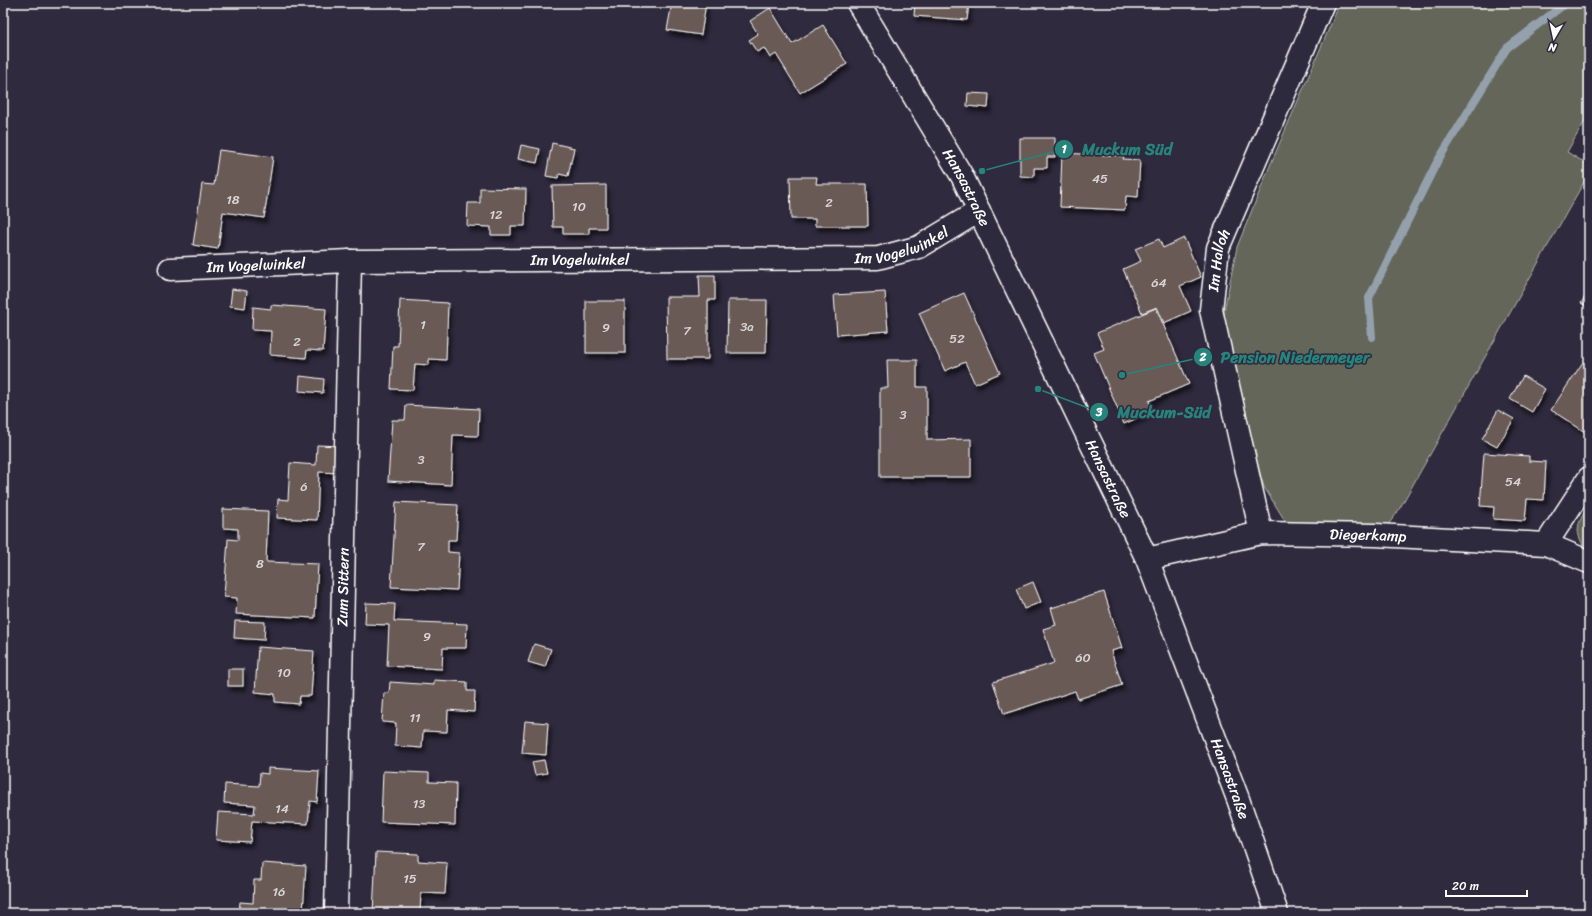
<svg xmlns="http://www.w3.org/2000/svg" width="1592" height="916" font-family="Sriracha,sans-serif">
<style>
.green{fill:#646658;stroke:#b2b2ac}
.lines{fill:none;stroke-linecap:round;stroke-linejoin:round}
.stream{stroke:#94a1ad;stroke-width:8}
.building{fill:#695a57;stroke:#fff;filter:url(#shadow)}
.minor-casing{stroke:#fff;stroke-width:25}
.major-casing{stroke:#fff;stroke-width:25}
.minor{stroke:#2f2a3d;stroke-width:22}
.major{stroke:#2f2a3d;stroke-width:22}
.labels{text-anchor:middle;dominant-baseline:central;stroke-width:3;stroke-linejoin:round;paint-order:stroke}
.number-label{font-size:13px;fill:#dad6d5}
.street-label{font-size:15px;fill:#fff;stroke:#2f2a3d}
.leader{fill:none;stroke:#27847c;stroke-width:1.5}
.callout-dot{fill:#27847c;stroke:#2f2a3d;stroke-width:1.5}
.mark-label{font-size:12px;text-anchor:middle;font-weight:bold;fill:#fff}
.callout-label{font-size:16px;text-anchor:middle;font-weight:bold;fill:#27847c;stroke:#2f2a3d;stroke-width:3;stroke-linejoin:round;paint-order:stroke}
</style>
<defs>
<filter id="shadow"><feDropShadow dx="2.5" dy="4.5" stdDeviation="2" flood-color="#0009"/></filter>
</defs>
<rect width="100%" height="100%" fill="#2f2a3d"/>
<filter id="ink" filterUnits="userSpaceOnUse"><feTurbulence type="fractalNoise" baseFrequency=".025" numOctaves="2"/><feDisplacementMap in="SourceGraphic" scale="8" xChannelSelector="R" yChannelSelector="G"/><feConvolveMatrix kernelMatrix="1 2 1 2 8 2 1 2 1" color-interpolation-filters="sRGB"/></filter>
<g filter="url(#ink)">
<!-- green -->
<g class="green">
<polygon points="1340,3 1589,3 1589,114 1567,152 1589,165 1589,173 1397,513 1387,526 1287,524 1264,487 1227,360 1224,311 1237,247 1269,168"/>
<path d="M1589 505V550C1584 548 1583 546 1581 541 1574 527 1581 518 1589 505Z"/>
</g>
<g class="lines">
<!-- stream -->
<polyline class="stream" points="1372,337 1369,298 1437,162 1507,48 1566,3"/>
</g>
<!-- building -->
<g class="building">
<polygon points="672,3 706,3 701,35 667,30"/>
<polygon points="915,3 969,3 967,20 914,16"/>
<polygon points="770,8 792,44 823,25 847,64 800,93 776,54 770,58 764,48 757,52 749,40 758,34 750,21"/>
<polygon points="968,93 989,94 988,108 967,106"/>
<polygon points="1020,138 1055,138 1055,157 1047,157 1047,168 1034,168 1034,177 1020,176"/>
<polygon points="552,143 574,148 568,176 559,174 558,178 546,176"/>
<polygon points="521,145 540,149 537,163 518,159"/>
<polygon points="219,150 273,157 264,218 223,212 218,249 193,245 202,184 214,185"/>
<polygon points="1062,153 1124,156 1123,159 1140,160 1138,197 1126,196 1125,210 1060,207"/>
<polygon points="790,177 817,177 816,184 867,184 868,226 815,226 815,219 791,219"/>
<polygon points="606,185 606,228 589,228 589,234 563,234 563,227 553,227 552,186"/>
<polygon points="480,188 526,189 525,226 511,226 511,235 491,235 491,227 467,226 468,203 480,203"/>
<polygon points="1184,238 1201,277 1180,286 1191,311 1164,323 1157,307 1142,313 1123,269 1141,261 1135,249 1159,239 1163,248"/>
<polygon points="699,275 715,275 715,300 708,300 708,359 667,359 666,297 700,297"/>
<polygon points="232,289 247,291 245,308 230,306"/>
<polygon points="1589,291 1589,308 1581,303"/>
<polygon points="885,292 888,331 837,335 834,295"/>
<polygon points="964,293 1000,373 975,384 965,362 945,371 919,313"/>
<polygon points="400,300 448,303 446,360 429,359 429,365 415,364 413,390 391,389 393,346 398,346"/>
<polygon points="728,300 767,300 766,353 727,353"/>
<rect x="586" y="301" width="39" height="52"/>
<polygon points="271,305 326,309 323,351 307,350 306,358 270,355 271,331 252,330 253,307 271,309"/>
<polygon points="1156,308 1189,384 1149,401 1153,411 1124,424 1094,353 1104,349 1097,333"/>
<polygon points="887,360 917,360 917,387 927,387 927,440 971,439 971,477 880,477 880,388 888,388"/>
<polygon points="1583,362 1589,366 1589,426 1585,432 1551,410"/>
<polygon points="300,376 324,379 323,393 299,391"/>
<polygon points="1523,376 1545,389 1532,412 1510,399"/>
<polygon points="406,405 479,409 478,436 453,435 451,485 388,481 392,420 405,420"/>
<polygon points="1498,410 1514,419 1497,447 1482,439"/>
<polygon points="317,445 341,446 340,473 319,472 317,520 277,518 278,499 288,500 290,463 316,465"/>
<polygon points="1484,453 1529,456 1529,461 1546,462 1544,500 1527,499 1525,521 1493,519 1494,507 1480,506"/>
<polygon points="396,502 458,505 456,540 448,540 448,552 459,553 457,590 391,587"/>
<polygon points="223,509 268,511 266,562 318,564 315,618 236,614 237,598 224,597 228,539 238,540 238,529 223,528"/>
<polygon points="1033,582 1041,602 1024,609 1016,589"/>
<polygon points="1104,592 1122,648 1111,651 1122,685 1078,699 1075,691 1004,714 993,682 1054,663 1043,629 1056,625 1051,608"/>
<polygon points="366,603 395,604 394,621 467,624 466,648 443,648 442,669 387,666 389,625 365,624"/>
<polygon points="235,621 265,622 264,640 234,638"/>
<polygon points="534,644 551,649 545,667 528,662"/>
<polygon points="258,647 314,651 311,696 300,696 299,704 275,702 275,694 255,692"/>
<rect x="228" y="669" width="15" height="17"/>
<polygon points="434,680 467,682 467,691 475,691 474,712 448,710 447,732 423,731 422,748 395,746 396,723 382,722 384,693 389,693 390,682 434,685"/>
<polygon points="525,721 548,723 546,755 522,753"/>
<polygon points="544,760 547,773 535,775 532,762"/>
<polygon points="268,768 319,771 317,802 310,801 308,824 252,821 250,842 216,840 218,812 254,814 255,805 224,803 225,784 259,786 260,773 268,774"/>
<polygon points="383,771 429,773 429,782 456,783 455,825 381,822"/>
<polygon points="376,852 418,854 418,861 447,863 445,894 421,893 420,913 373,913"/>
<polygon points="262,863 306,866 303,913 239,913 240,902 253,903 254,880 261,880"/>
<polygon points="464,909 465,913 430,913 430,912"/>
</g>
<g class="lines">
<defs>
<g id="minor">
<path id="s1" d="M170 269 350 261 878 258 919 247 979 211"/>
<path id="s2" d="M1261 533 1211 310 1218 248 1323 3"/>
<polyline points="1546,544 1589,478"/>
<path id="s3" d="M1147 559 1261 533 1375 535 1546 544 1589 562"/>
<path id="s4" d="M336 913 350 261"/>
</g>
<g id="major">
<path id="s5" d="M858 3 962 176 1147 559 1238 799 1277 913"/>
</g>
</defs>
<!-- minor casing -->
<use href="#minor" class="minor-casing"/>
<!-- major casing -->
<use href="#major" class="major-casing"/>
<!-- minor -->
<use href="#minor" class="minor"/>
<!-- major -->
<use href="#major" class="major"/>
</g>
</g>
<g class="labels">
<!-- number labels -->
<g class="number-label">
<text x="1100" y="178">45</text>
<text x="233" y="199">18</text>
<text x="829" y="202">2</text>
<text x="579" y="206">10</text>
<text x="496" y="214">12</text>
<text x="1159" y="282">64</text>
<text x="423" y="324">1</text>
<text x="747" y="326">3a</text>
<text x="606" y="327">9</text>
<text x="687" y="330">7</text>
<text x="957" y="338">52</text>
<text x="297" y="341">2</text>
<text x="903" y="414">3</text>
<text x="421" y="459">3</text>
<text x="1513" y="481">54</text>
<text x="304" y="486">6</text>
<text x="421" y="546">7</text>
<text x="260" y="563">8</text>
<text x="427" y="636">9</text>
<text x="1083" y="657">60</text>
<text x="284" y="672">10</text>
<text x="415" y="717">11</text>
<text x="419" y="803">13</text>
<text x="282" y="808">14</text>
<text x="410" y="878">15</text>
<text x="279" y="891">16</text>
</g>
<!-- street labels -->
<g class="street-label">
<text stroke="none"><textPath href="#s5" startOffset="214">Hansastraße</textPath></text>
<text stroke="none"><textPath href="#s1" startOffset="734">Im Vogelwinkel</textPath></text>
<text stroke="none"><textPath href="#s1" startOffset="410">Im Vogelwinkel</textPath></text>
<text stroke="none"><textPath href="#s2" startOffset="279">Im Halloh</textPath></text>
<text stroke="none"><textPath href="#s1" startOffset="86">Im Vogelwinkel</textPath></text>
<text stroke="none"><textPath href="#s5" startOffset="538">Hansastraße</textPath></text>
<text stroke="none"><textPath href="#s3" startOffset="224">Diegerkamp</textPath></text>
<text stroke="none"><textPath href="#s4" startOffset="326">Zum Sittern</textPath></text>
<text stroke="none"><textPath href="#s5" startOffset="862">Hansastraße</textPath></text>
</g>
</g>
<!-- callouts -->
<path class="leader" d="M982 171L1064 149M1122 375L1203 357M1038 389L1099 412"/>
<g class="callout-dot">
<circle cx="982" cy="171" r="4"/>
<circle cx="1122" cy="375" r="4"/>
<circle cx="1038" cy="389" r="4"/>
<circle cx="1064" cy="149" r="10"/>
<circle cx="1203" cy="357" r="10"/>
<circle cx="1099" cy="412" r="10"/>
</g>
<g class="mark-label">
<text x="1064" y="153">1</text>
<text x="1203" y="361">2</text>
<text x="1099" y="416">3</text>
</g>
<g class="callout-label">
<text x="1127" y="155">Muckum Süd</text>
<text x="1295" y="363">Pension Niedermeyer</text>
<text x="1164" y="418">Muckum-Süd</text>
</g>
<!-- margin -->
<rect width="1592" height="916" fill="none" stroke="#2f2a3d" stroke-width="16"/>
<rect x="8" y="8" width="1576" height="900" fill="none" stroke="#fff" stroke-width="1.5" filter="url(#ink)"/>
<!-- north arrow -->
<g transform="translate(1554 38) rotate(189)" stroke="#2f2a3d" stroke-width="3" paint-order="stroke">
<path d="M0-3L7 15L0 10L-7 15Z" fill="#ffffff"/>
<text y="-6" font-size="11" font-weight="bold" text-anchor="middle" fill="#ffffff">N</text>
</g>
<!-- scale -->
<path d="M1446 890v6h81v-6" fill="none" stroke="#ffffff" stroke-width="2"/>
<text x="1452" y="890" font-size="12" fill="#ffffff" stroke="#2f2a3d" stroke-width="3" paint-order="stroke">20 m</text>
</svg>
